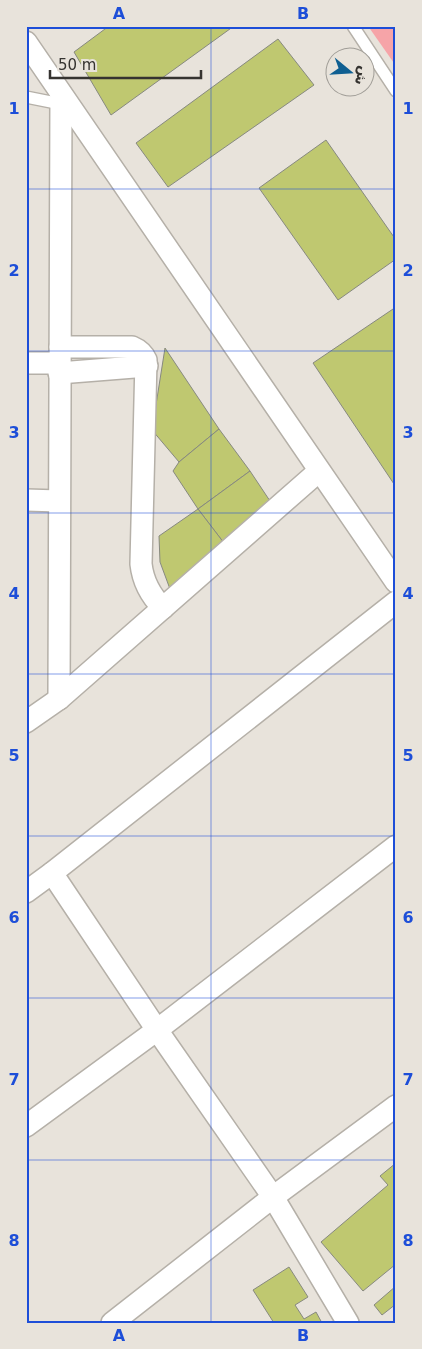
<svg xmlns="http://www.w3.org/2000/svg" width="422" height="1349" font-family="'DejaVu Sans','Noto Sans Arabic',sans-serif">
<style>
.green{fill:#f6a4a8}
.building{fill:#bfc870;stroke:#878980}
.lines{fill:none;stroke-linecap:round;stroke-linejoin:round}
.lane-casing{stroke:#b5b0a8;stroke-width:14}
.street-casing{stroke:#b5b0a8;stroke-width:24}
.lane{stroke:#fff;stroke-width:11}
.street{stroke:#fff;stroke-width:21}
.grid{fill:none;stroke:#1d4ed8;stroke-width:1;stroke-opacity:0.55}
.neatline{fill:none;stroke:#1d4ed8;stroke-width:2}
.grid-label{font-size:16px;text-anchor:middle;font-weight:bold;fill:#1d4ed8}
</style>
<rect width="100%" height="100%" fill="#e8e3db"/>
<!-- green -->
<polygon class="green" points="368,26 396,26 396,66"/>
<!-- building -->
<g class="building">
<polygon points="109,26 234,26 111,115 74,52"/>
<polygon points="278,39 314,85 168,187 136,143"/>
<polygon points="326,140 396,240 396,259 338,300 259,188"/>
<polygon points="396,307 396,487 313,363"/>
<polygon points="165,348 219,429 179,462 152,430"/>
<polygon points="219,429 250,471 198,509 173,471 179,462"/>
<polygon points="250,471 272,504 224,543 198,509"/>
<polygon points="198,509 224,543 170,589 160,562 159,536"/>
<polygon points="396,1163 396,1264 363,1291 321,1242 388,1185 380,1176"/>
<polygon points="289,1267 308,1297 295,1305 304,1319 316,1312 322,1323 274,1323 253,1290"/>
<polygon points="396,1286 396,1304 382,1315 374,1305"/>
</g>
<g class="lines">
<defs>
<g id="lane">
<polyline points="353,26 396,91"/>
<polyline points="26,97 61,104"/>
</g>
<g id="street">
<polyline points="26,42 396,582"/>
<path d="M60 347H132C139 350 143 353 146 360L141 564C143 582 150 595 163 608"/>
<polyline points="26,363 59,363"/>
<polyline points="59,373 147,366"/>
<polyline points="26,500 59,501"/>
<polyline points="59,699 61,94"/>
<polyline points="26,722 59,699 319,471"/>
<polyline points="52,873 157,1030 273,1197 348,1323"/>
<polyline points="26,892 52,873 396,602"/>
<polyline points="26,1126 157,1030 396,846"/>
<polyline points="112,1323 273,1197 396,1106"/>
</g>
</defs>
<!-- lane casing -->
<use href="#lane" class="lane-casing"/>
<!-- street casing -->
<use href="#street" class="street-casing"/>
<!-- lane -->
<use href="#lane" class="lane"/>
<!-- street -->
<use href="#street" class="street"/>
</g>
<!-- grid -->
<path class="grid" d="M211 26V1323M26 189H396M26 351H396M26 513H396M26 674H396M26 836H396M26 998H396M26 1160H396"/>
<!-- border -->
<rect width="422" height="1349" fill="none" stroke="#e8e3db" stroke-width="55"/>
<!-- north arrow -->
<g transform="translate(350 72) rotate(108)"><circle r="24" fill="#e8e3db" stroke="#a09d97"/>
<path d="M0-4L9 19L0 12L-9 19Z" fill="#0f5f92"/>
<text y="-8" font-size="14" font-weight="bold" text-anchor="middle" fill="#353330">ش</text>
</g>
<!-- scale -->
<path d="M50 70v8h151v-8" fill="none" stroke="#353330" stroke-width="2.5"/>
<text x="58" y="70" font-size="15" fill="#353330" stroke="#e8e3db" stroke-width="4" paint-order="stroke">50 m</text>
<rect x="28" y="28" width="366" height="1294" class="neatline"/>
<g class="grid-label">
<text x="119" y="19">A</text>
<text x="303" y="19">B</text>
<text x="14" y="114">1</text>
<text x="408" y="114">1</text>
<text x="14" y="276">2</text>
<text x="408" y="276">2</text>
<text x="14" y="438">3</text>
<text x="408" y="438">3</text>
<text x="14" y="599">4</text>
<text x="408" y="599">4</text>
<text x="14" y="761">5</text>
<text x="408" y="761">5</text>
<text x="14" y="923">6</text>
<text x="408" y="923">6</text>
<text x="14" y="1085">7</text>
<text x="408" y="1085">7</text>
<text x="14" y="1246">8</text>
<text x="408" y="1246">8</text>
<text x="119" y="1341">A</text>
<text x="303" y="1341">B</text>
</g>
</svg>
